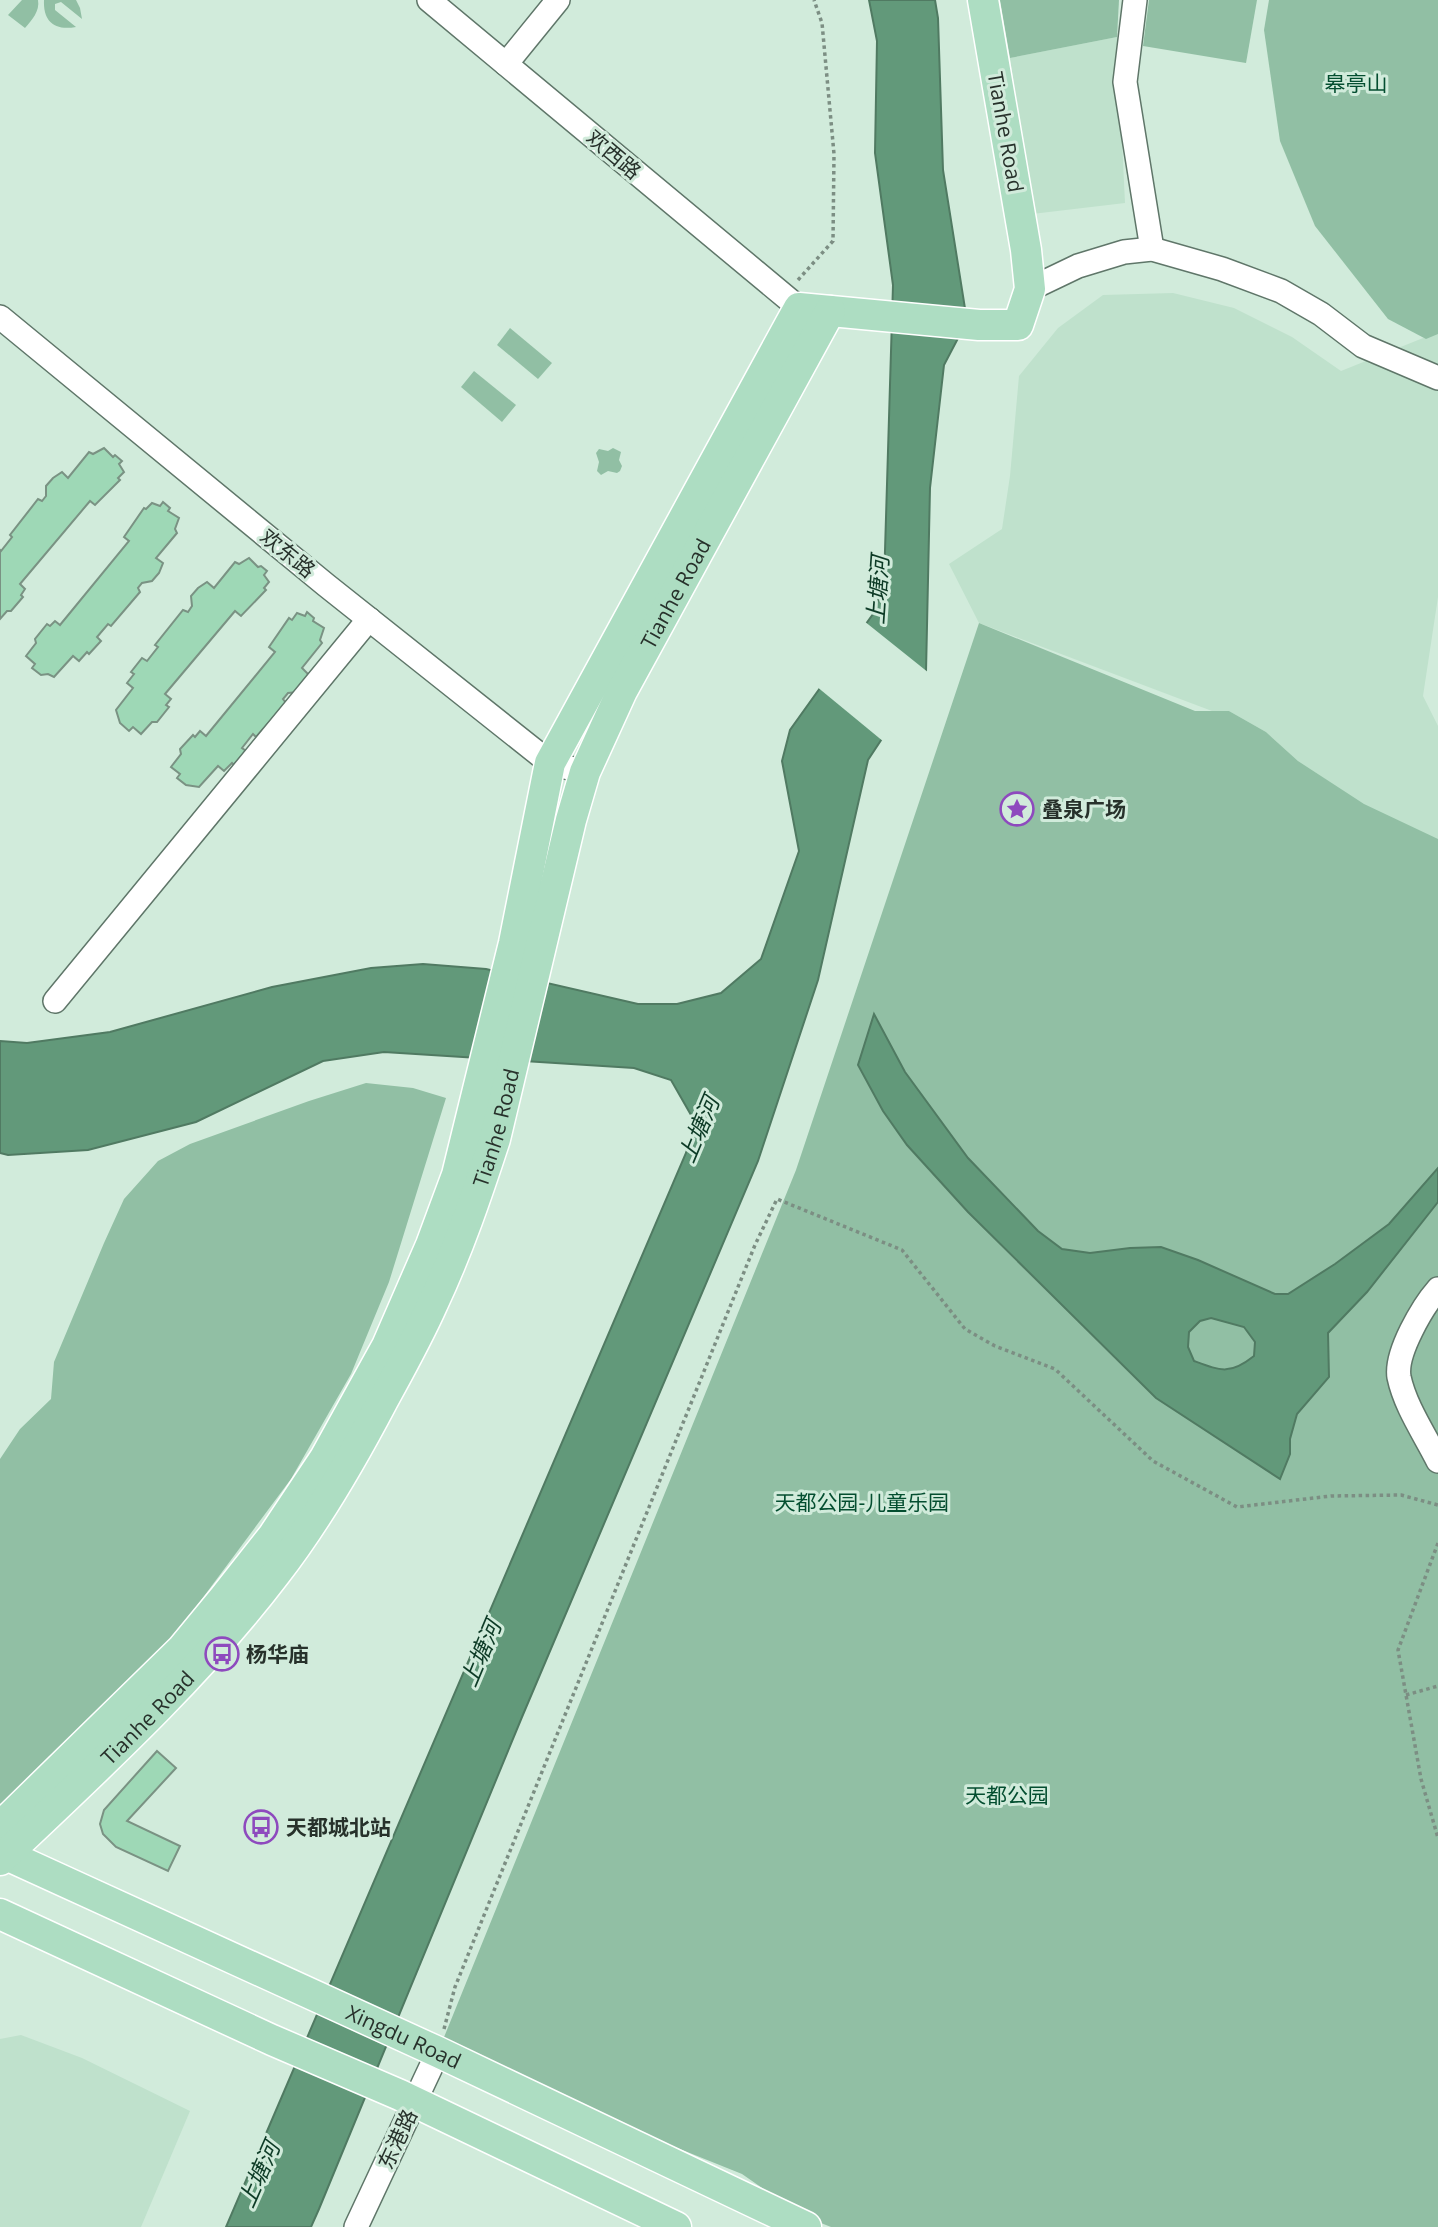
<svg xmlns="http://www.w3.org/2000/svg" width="1438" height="2227" font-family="'Open Sans','Noto Sans SC',sans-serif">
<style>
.built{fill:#bfe1cc}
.green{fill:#91bfa4}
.water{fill:#62997a;stroke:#507a62;stroke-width:2;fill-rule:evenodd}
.pier{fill:#d1ebdb}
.building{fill:#9ed8b6;stroke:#7a9283;stroke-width:2}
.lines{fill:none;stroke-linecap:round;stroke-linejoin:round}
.minor-casing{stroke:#5f7669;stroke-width:26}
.major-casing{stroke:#fff;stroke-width:33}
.path{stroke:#7c8e83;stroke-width:3.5;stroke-dasharray:3.5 3.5;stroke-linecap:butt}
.minor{stroke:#fff;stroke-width:23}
.major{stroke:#adddc2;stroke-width:30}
.labels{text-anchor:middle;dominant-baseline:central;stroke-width:6;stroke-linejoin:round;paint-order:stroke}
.park-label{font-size:21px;fill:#044e30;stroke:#d1ebdb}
.street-label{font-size:21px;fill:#27312b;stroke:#d1ebdb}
.poi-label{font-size:21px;font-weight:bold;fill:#27312b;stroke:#d1ebdb;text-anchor:start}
.water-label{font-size:23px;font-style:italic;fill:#0d3b26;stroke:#d1ebdb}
</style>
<rect width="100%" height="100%" fill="#d1ebdb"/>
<!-- built -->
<g class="built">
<polygon points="1117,37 1125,203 1032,214 1010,58"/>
<polygon points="1173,293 1234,308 1292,337 1341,371 1438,332 1438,597 1423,696 1438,726 1438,854 1298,761 1266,732 1229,711 1212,711 979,623 949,564 1002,529 1010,476 1019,376 1058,328 1103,295"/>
<polygon points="21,2035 82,2058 190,2111 141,2227 0,2227 0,2039"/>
</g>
<!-- green -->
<g class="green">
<path d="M22 0H38C40 11 32 20 25 28L8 15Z"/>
<path d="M44 0H76L80 8 82 19 61 2 55 4V10L76 27C54 31 43 21 44 0Z"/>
<polygon points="1000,0 1119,0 1117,37 1010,58"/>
<polygon points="1149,0 1257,0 1246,63 1143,46"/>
<polygon points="1269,0 1438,0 1438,334 1426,339 1388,319 1315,226 1280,141 1264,30"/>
<polygon points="510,328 552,363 538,379 497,345"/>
<polygon points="474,371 516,405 502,422 461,387"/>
<polygon points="613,448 621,452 619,460 622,466 620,471 617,473 608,471 601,475 597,471 599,462 596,453 599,449 608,451"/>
<polygon points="979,623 1195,711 1229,711 1266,732 1298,761 1364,804 1438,839 1438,2227 831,2227 801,2215 742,2174 438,2052 796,1170"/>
<polygon points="366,1083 413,1088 446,1098 389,1282 351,1374 291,1479 164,1650 12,1799 0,1804 0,1459 20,1429 51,1399 54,1362 104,1243 124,1199 158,1161 190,1144 309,1101"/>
</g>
<!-- water -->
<g class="water">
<polygon points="869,0 935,0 938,18 943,170 967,321 944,365 930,488 926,672 868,760 818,980 758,1161 522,1717 319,2209 311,2227 226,2227 686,1153 695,1122 671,1080 634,1068 384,1052 323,1061 196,1122 88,1150 8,1155 0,1153 0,1041 27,1043 110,1032 272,987 371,968 423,964 486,969 638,1004 677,1004 721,993 761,959 799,851 782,761 790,730 873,614 884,584 893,285 875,153 877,41"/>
<path d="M874 1014 905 1072 968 1158 1038 1231 1062 1249 1090 1253 1130 1248 1161 1247 1198 1260 1275 1294H1288L1335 1264 1389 1224 1438 1168V1202L1367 1292 1328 1333 1329 1377 1297 1414 1290 1439V1454L1280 1479 1156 1398 968 1212 907 1145 883 1111 858 1065ZM1211 1318 1244 1327 1255 1342 1254 1356C1230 1375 1221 1371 1194 1361L1188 1347 1189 1332 1200 1321Z"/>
</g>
<!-- pier -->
<polygon class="pier" points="864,621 929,673 884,742 816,686"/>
<!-- building -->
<g class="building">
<polygon points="104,448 113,457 115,455 122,461 119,464 124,472 118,478 120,480 95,505 90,501 20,584 25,589 21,595 23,597 11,611 7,611 0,619 0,550 1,551 12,537 10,535 38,499 42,501 46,496 46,486 53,478 62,472 68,478 89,452 93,454"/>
<polygon points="163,502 170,508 168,511 179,518 175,529 177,533 156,558 163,563 159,573 152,581 142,583 138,588 140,592 111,626 108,624 97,637 101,641 89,654 87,652 79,661 73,656 54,677 48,674 41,675 32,668 35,664 26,656 36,643 35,639 47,624 50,626 55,621 60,625 129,541 124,537 144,508 146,509 152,503 160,506"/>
<polygon points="249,558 258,567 261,566 267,571 264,575 269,582 264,588 266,590 241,616 235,611 165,694 171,699 166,705 169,707 157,722 152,722 141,734 133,727 129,731 120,723 116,710 133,688 127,683 134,674 131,672 142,658 147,661 158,647 155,645 183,610 188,612 192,606 191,596 198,588 207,582 214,588 235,562 239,564"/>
<polygon points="307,612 314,618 313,621 324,628 320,640 322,643 302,668 308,674 304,684 298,692 288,693 283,699 286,703 256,737 253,734 242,748 246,751 234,765 232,763 224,771 218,766 199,787 186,785 177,778 180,774 171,767 181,754 180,749 193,735 195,737 200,731 206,736 275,652 269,647 289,618 292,620 297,613 305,616"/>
<polygon points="157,1751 176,1768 127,1821 180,1846 168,1871 116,1847 103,1834 100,1824 104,1810"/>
</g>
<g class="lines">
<defs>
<g id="minor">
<polyline points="429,0 799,308"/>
<polyline points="1135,0 1125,82 1152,249"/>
<polyline points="506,64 558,0"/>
<polyline points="1030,289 1078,266 1124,252 1152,249 1222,269 1281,291 1321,314 1363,346 1438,378"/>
<polyline points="0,317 326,585 550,763 585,772"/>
<polyline points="55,1001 369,619"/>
<path d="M1438 1289C1423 1306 1395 1353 1399 1377 1405 1406 1425 1435 1438 1461"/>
<polyline points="356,2227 438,2052"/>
</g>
<g id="major">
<polyline points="0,1827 182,1649 224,1598 273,1536 325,1458 387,1346 431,1245 457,1175 514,943 550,763 799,308 979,325 1018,325 1030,289 1026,250 983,0"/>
<path id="s1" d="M0 1852 438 2052 806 2227"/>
<path id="s2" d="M0 1860C96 1769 196 1678 276 1573 317 1520 351 1461 382 1402 400 1369 418 1337 433 1303 458 1250 477 1194 495 1139L571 820 585 772 622 691 830 311"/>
<polyline points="0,1914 272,2040 400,2095 676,2227"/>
</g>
</defs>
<!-- minor casing -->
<use href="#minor" class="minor-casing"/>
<!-- major casing -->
<use href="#major" class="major-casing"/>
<!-- path -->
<g class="path">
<polyline points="798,280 833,241 834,154 822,23 814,0"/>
<polyline points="1438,1543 1398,1650 1421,1779 1438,1838"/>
<polyline points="1406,1695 1438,1686"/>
<polyline points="444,2029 455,1987 755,1245 777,1199 902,1250 965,1329 995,1346 1055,1369 1153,1461 1237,1507 1331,1496 1401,1495 1438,1505"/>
</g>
<!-- minor -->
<use href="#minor" class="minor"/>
<!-- major -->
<use href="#major" class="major"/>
</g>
<!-- icons -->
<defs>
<symbol id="sight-ring" viewBox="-11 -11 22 22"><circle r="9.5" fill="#d1ebdb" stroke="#8e4abe" stroke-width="1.5"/><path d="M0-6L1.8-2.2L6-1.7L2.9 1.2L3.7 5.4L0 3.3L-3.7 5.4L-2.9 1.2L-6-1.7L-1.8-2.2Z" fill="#8e4abe"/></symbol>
<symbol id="bus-ring" viewBox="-11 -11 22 22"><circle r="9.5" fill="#d1ebdb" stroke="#8e4abe" stroke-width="1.5"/><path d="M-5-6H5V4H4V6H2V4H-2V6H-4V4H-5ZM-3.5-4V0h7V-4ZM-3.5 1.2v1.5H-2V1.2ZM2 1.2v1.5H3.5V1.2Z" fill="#8e4abe"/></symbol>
</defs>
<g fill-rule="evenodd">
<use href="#sight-ring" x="998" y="790" width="38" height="38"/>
<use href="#bus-ring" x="203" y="1635" width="38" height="38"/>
<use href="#bus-ring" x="242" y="1808" width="38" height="38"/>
</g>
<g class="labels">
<!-- park labels -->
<g class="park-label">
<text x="1356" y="83">皋亭山</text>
<text x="862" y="1502">天都公园-儿童乐园</text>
<text x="1007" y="1795">天都公园</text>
</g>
<!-- street labels -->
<g class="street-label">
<text transform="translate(1006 132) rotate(80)">Tianhe Road</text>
<text transform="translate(614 154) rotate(40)">欢西路</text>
<text transform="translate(288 553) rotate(39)">欢东路</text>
<text stroke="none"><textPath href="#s2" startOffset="1465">Tianhe Road</textPath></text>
<text stroke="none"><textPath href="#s2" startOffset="898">Tianhe Road</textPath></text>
<text stroke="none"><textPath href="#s2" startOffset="205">Tianhe Road</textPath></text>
<text stroke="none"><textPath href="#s1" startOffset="444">Xingdu Road</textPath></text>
<text transform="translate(397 2139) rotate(-65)">东港路</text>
</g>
<!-- poi labels -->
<g class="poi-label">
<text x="1042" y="809">叠泉广场</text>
<text x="246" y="1654">杨华庙</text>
<text x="286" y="1827">天都城北站</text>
</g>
<!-- water labels -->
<g class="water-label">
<text transform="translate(877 590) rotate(-86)">上塘河</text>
<text transform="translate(698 1129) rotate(-67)">上塘河</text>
<text transform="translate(480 1653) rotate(-67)">上塘河</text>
<text transform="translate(258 2174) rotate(-66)">上塘河</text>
</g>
</g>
</svg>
